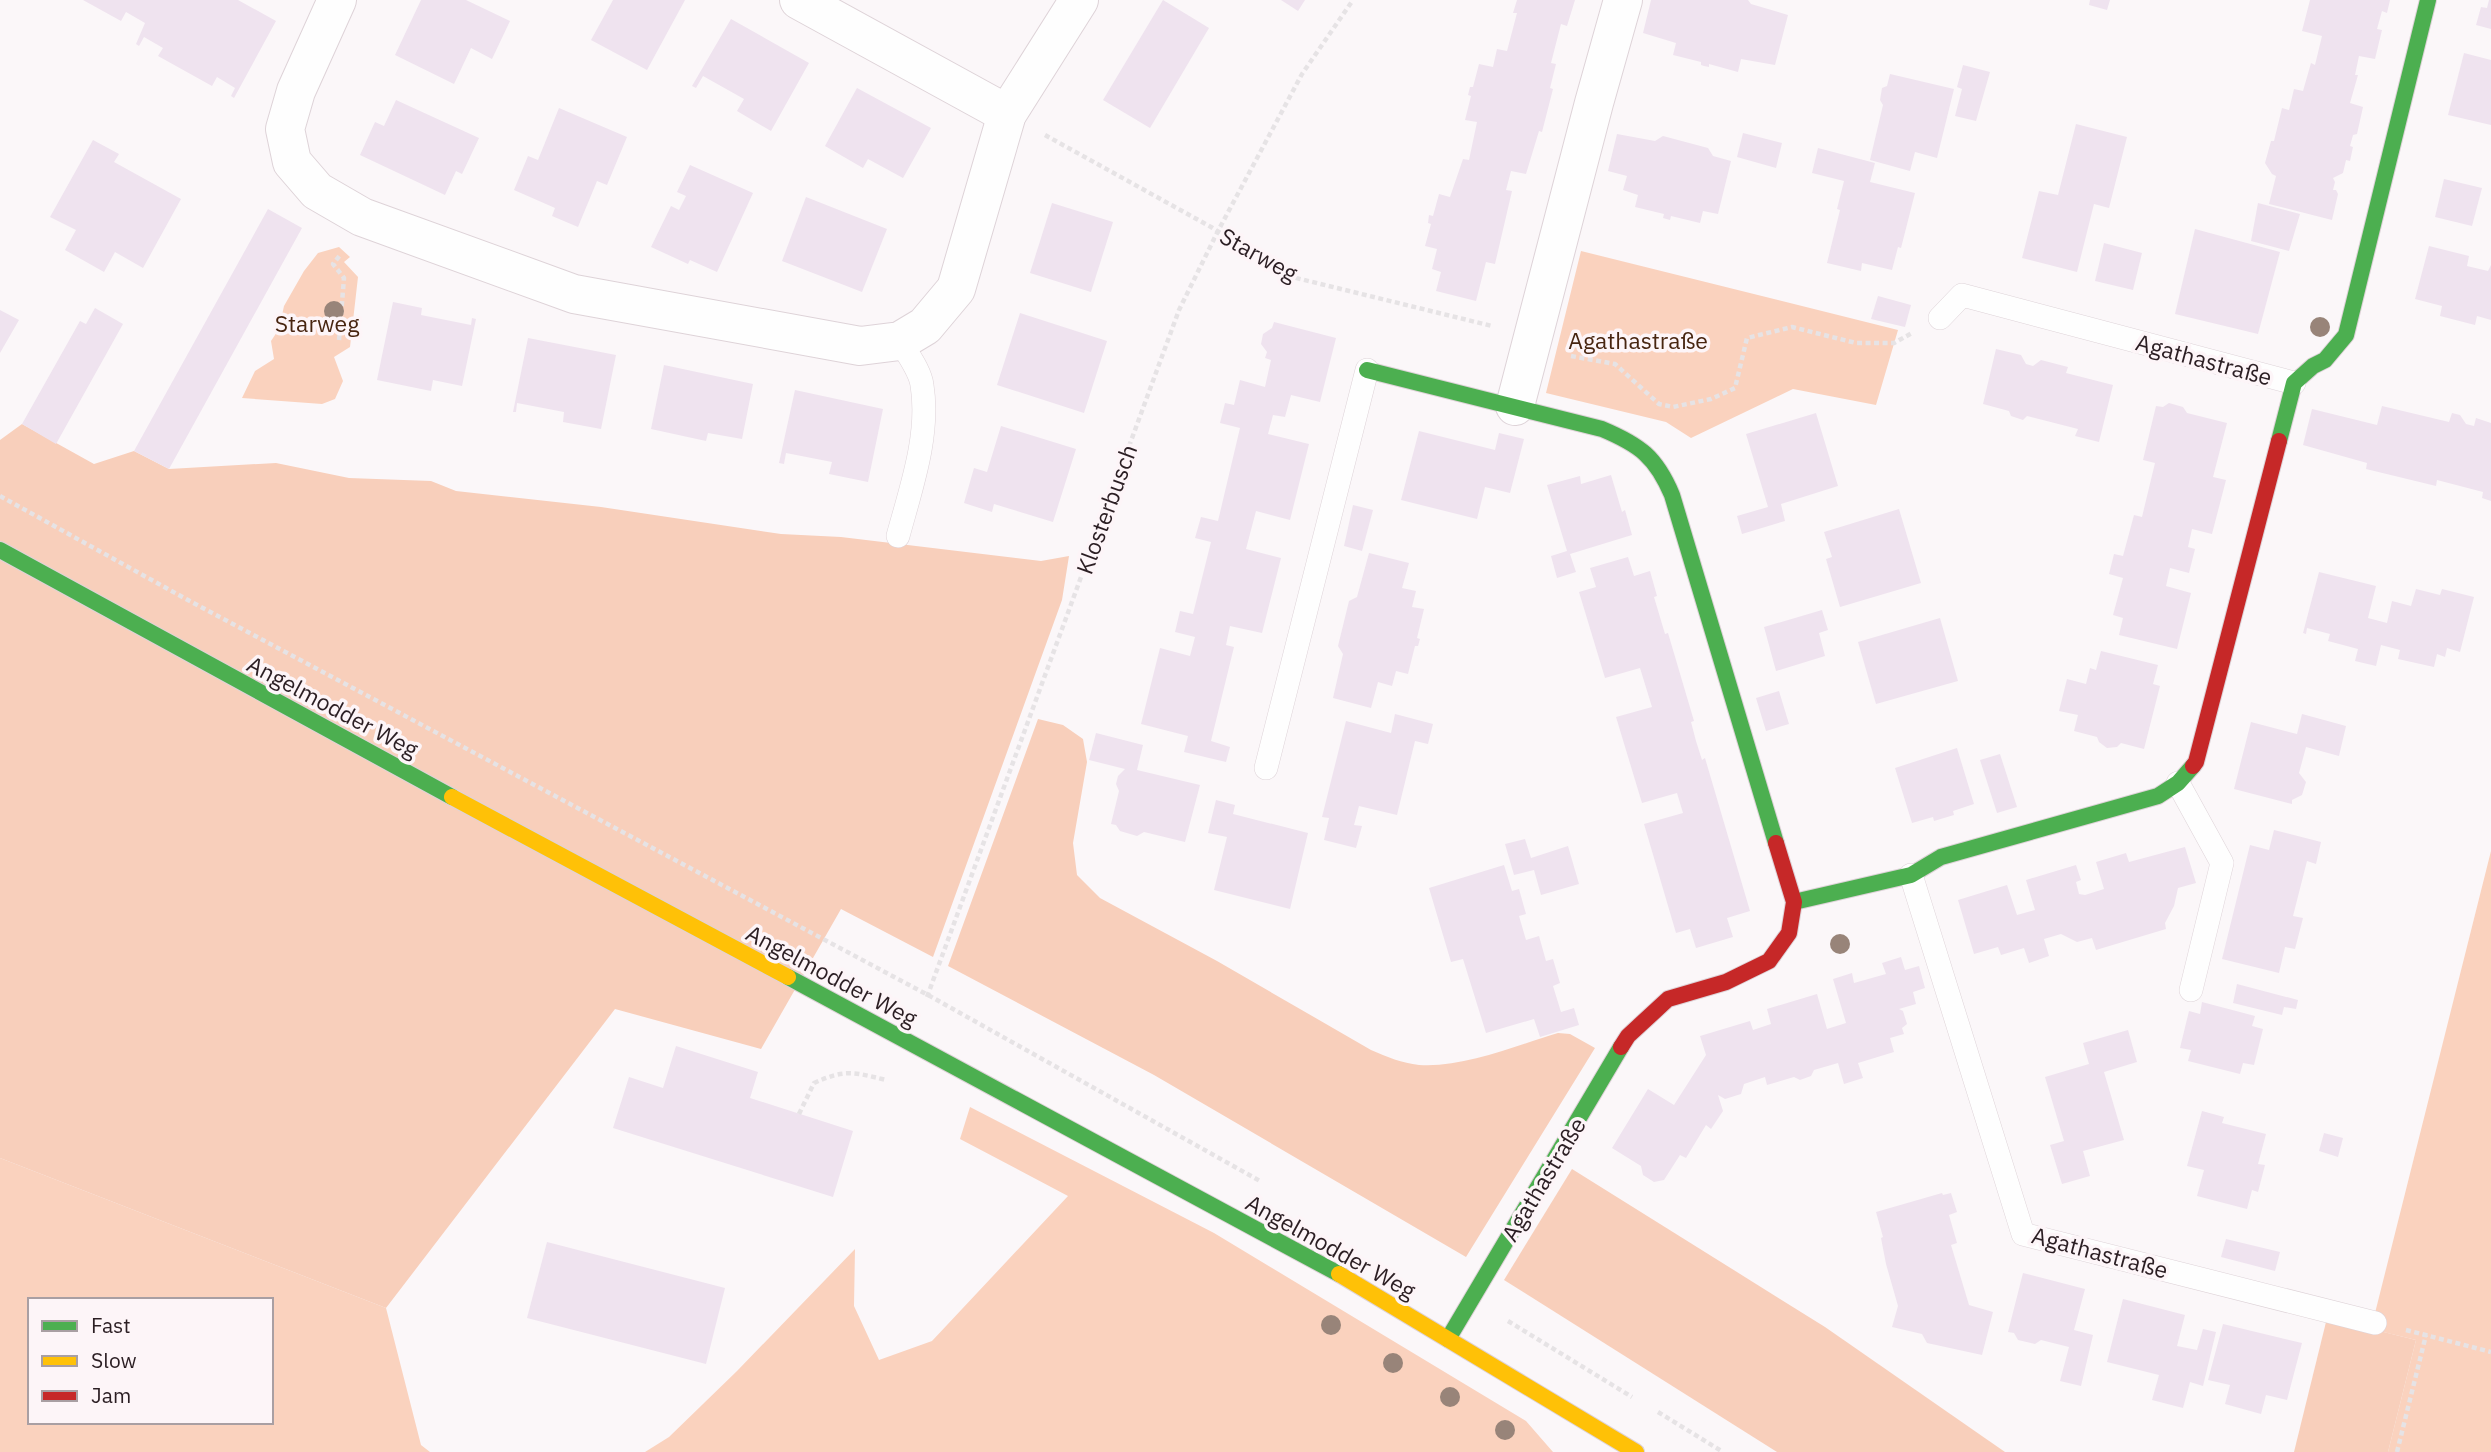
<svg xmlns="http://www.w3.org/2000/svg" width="2491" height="1452" font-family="'IBM Plex Sans',sans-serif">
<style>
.green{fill:#fad2be;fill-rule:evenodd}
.forest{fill:#f8cfbb}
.building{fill:#efe3ef}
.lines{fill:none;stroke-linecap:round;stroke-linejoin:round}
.lane-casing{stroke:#ded3d8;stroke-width:24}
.street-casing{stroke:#ded3d8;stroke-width:40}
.fast-casing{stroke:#ded3d8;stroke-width:18}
.slow-casing{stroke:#ded3d8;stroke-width:18}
.jam-casing{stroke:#ded3d8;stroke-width:18}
.path{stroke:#e6e3e5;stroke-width:4.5;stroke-dasharray:5 3.5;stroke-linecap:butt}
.lane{stroke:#fefefe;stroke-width:23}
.street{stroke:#fefefe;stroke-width:38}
.fast{stroke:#4caf50;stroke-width:16}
.slow{stroke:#ffc107;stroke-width:16}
.jam{stroke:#c62828;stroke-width:16}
.tree{fill:#988479}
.labels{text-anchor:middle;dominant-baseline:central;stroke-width:7;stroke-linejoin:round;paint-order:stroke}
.street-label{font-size:23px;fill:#2b1e23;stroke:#fdf5f8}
.park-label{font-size:23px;fill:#472510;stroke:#fdf5f8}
</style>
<rect width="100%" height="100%" fill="#fbf7f9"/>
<!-- green -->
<g class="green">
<polygon points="339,247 350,257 344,262 358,277 350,347 334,357 343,381 335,399 322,404 242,398 255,371 274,359 271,341 279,329 284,306 304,271 318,253"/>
<polygon points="1581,251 1898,330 1876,405 1793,389 1691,438 1666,422 1546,393"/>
<polygon points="2491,851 2491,1452 2388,1452 2416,1340 2371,1329"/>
<polygon points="970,1107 1214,1233 1526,1421 1553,1452 645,1452 669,1437 737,1371 855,1249 854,1306 879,1360 932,1341 1068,1196 960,1139"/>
<path d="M0 1158 386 1308 421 1445 430 1452H0ZM30 1300H271V1422H30Z"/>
</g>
<!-- forest -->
<g class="forest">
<polygon points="22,424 94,464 134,451 169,469 276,463 349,478 431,481 456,491 601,507 781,534 841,537 1041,561 1069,556 1062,600 933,957 841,909 761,1049 615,1009 386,1308 0,1158 0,440"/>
<path d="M1038 719 1063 725 1083 739 1087 762 1073 843 1077 875 1100 898 1217 961 1371 1050C1387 1057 1402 1063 1419 1065 1463 1068 1515 1046 1558 1033L1570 1034 1595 1048 1466 1257 1154 1075 948 966Z"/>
<polygon points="1572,1169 1825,1327 2005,1452 1777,1452 1504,1280"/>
<polygon points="2327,1318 2416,1340 2388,1452 2294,1452"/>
</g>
<!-- building -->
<g class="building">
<polygon points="83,0 238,0 276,21 234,98 231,96 235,88 217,77 212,86 158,56 163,48 144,37 139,46 136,44 145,23 126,12 121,21"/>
<polygon points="421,0 466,0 510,21 492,59 471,48 454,84 395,55"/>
<polygon points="613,0 685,0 647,70 591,40"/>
<polygon points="1163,0 1209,28 1150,128 1103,100"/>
<polygon points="1281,0 1305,0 1298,11"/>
<polygon points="1517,0 1575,0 1567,26 1561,24 1551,63 1556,64 1550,88 1553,89 1542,132 1539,131 1526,174 1511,171 1506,190 1512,191 1495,264 1486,262 1476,301 1436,291 1441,272 1432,269 1437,249 1425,246 1431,224 1428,223 1429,215 1433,216 1439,194 1450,197 1463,159 1469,160 1477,122 1465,120 1471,96 1468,95 1470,87 1473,87 1479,64 1493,67 1497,49 1507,51 1517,13 1513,13"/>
<polygon points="1651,0 1748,0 1751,4 1788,15 1775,65 1741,59 1738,72 1709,64 1709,67 1704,66 1701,65 1701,62 1673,55 1676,43 1643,33"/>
<polygon points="2090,0 2110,0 2107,10 2089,5"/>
<polygon points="2310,0 2390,0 2387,13 2382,11 2377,29 2382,30 2375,59 2359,56 2355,75 2358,75 2350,103 2363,107 2357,134 2353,135 2350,146 2353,147 2350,161 2346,160 2343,173 2333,178 2335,182 2333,190 2336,190 2338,194 2332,220 2269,204 2276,176 2272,174 2265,163 2271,141 2274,141 2282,108 2289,110 2294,89 2303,91 2311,63 2315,65 2322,36 2302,31"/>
<polygon points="2489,0 2491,0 2491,29 2476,25 2481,7 2487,8"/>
<polygon points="731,19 809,63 771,131 737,111 744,99 703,76 696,88 692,86"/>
<polygon points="2464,53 2491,60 2491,125 2448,115"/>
<polygon points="1963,65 1990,72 1976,121 1955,116 1962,89 1957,87"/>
<polygon points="1890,74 1954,89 1937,158 1915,152 1910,171 1870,160 1883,105 1880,100 1882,88 1887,86"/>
<polygon points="857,88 931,128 903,178 868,159 863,168 825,146"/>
<polygon points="396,100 479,138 462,174 456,171 445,195 360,155 375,122 384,126"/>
<polygon points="559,108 627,137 607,185 597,181 578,227 552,216 555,208 514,190 528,156 538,160"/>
<polygon points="2076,124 2127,137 2109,208 2094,204 2077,272 2022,258 2039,191 2058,195"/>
<polygon points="1743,133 1782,143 1776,168 1737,157"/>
<polygon points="1617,134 1655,141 1663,136 1708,148 1713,156 1731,161 1718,214 1703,211 1700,223 1671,216 1670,220 1663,218 1664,214 1635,207 1638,195 1623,190 1627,176 1608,171"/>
<polygon points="93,140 119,154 114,162 181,199 143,268 115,252 104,272 65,250 76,230 50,217"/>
<polygon points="1818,148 1875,163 1870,182 1915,193 1901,248 1898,247 1892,270 1862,263 1861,271 1827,263 1840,210 1837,209 1844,181 1812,173"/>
<polygon points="690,165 753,193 717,272 690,260 688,264 651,247 671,206 679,210 686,196 677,192"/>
<polygon points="2444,179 2482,188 2472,226 2435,217"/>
<polygon points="806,197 887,229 862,292 782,261"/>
<polygon points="1052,203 1113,222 1091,292 1030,273"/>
<polygon points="2258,203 2300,214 2289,251 2251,241"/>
<polygon points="268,209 302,228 169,469 134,451"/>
<polygon points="2195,229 2280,252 2258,334 2175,314"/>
<polygon points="2104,243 2142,253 2133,290 2095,281"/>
<polygon points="2429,246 2469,256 2467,266 2488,271 2491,265 2491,320 2477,316 2475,325 2440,316 2442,306 2415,299"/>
<polygon points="1878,296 1911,305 1905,327 1871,319"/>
<polygon points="393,302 422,308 421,315 471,325 472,318 476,319 462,386 433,380 431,391 377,380"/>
<polygon points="95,308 123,324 56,444 22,424 80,321 86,324"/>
<polygon points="0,310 19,320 0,353"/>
<polygon points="1020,313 1107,341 1084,413 997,385"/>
<polygon points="1274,322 1336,338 1320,402 1291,395 1285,417 1273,415 1268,434 1309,444 1290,520 1256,511 1246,549 1281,558 1262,633 1230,626 1226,645 1234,647 1211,741 1230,747 1226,762 1184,752 1188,736 1141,724 1160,648 1190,656 1195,637 1175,632 1180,611 1193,614 1211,542 1195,538 1201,517 1218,521 1240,428 1220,423 1225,403 1234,405 1240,380 1265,387 1271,360 1265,358 1267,352 1261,344 1263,334 1272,328"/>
<polygon points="528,338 616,355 601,429 563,422 564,412 517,403 516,412 513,412"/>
<polygon points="1996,349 2021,355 2026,364 2033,366 2041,360 2068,367 2066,373 2113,385 2099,442 2075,436 2078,429 2027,416 2023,420 2011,416 2009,411 1983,404"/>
<polygon points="664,365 753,384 742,439 708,433 706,441 651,429"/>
<polygon points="795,390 883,409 868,482 829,474 832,462 786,453 784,464 779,463"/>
<polygon points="2169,403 2183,407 2187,413 2227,423 2213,477 2226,480 2212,534 2192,529 2188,547 2195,549 2189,573 2170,568 2166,586 2191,593 2177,649 2119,635 2123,618 2113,615 2123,578 2109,574 2114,554 2123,556 2134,515 2142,517 2155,463 2143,460 2156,406 2163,407"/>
<polygon points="2382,406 2449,422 2452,413 2460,415 2466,424 2474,426 2476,418 2491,423 2491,501 2482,498 2483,492 2437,480 2436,486 2366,469 2367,463 2303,445 2312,409 2377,425"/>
<polygon points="1816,413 1838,486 1781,504 1785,521 1742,534 1737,516 1768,507 1746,434"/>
<polygon points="1001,426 1076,449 1053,522 994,504 992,512 964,503 974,468 987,472"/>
<polygon points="1419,431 1495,450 1499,433 1524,439 1510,493 1485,487 1477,519 1401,500"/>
<polygon points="1611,475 1622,512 1625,510 1632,535 1570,554 1576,572 1557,578 1551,556 1567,551 1547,485 1580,476 1581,484"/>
<polygon points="1353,505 1373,510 1362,551 1344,546"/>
<polygon points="1899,509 1921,583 1840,607 1826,559 1832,557 1824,532"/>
<polygon points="1369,553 1409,563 1402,588 1416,591 1412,607 1424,609 1417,638 1420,639 1418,646 1415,646 1408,674 1396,671 1392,686 1378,682 1371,708 1333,698 1343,654 1338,646 1349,601 1357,597"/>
<polygon points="1628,557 1634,576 1650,571 1657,596 1654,597 1665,634 1668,633 1694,721 1691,722 1696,741 1702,760 1705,758 1750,911 1727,918 1733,937 1696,948 1690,929 1676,933 1644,824 1683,813 1677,793 1642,803 1616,717 1652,707 1640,668 1605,678 1579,592 1596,587 1590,568"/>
<polygon points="2319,572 2376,586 2368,618 2387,623 2392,601 2411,606 2416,589 2440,595 2442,589 2474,597 2460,652 2447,648 2445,657 2437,654 2434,667 2398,659 2400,650 2381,645 2376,666 2355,661 2358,649 2328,641 2330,634 2307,628 2306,634 2303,633"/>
<polygon points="1822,610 1828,630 1819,633 1825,656 1776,671 1764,627"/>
<polygon points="1940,618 1958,681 1876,704 1858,642"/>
<polygon points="2101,651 2158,665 2153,684 2160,686 2144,749 2121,743 2117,747 2107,748 2099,742 2097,737 2074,731 2078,715 2059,711 2067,679 2086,684 2090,668 2096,670"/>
<polygon points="1779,691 1789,724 1766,731 1756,698"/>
<polygon points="1395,714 1433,724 1428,744 1415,741 1397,815 1359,806 1354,825 1362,826 1356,848 1324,840 1329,818 1322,817 1346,721 1391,733"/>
<polygon points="2302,714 2346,726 2339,756 2306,747 2299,773 2306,782 2302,795 2292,800 2292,804 2234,789 2251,722 2297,734"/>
<polygon points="1096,733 1143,745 1137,770 1200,785 1185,842 1144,832 1137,836 1120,831 1116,825 1111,824 1119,791 1116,784 1118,776 1125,769 1089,760"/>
<polygon points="1957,748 1974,804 1953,811 1954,815 1934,821 1933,817 1912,823 1895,768"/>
<polygon points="2000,754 2017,807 1997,813 1980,760"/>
<polygon points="1216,800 1235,805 1233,814 1308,833 1290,909 1214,890 1227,837 1208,833"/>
<polygon points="2274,830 2321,842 2316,864 2307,861 2293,916 2303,918 2295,949 2285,947 2279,973 2222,959 2250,845 2269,850"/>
<polygon points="1525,839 1531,858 1568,846 1579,884 1541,895 1534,870 1514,875 1505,844"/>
<polygon points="2185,847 2196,883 2178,888 2174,906 2165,923 2166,929 2096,950 2092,938 2077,942 2061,934 2044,939 2049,956 2029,963 2024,948 2001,955 1998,947 1974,954 1958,900 2007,885 2017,915 2035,910 2026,880 2076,865 2081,880 2076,882 2079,894 2085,895 2104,889 2096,862 2126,853 2129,862"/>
<polygon points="1504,865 1512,891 1519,889 1526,914 1519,916 1526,940 1539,936 1546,961 1553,959 1560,983 1553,986 1561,1012 1574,1008 1579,1025 1540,1037 1534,1019 1486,1033 1463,959 1451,962 1429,888"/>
<polygon points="1901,957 1905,970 1919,966 1925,988 1913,992 1916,1004 1899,1009 1903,1011 1907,1024 1902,1028 1904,1034 1890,1038 1894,1052 1858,1063 1863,1078 1844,1084 1838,1063 1814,1070 1811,1076 1800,1080 1794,1077 1767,1085 1765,1077 1744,1084 1741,1094 1725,1099 1718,1095 1723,1111 1711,1129 1706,1125 1686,1158 1680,1155 1664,1180 1654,1182 1643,1175 1641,1166 1612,1148 1648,1089 1674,1105 1706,1055 1700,1036 1750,1021 1753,1030 1771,1024 1767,1009 1817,994 1827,1029 1846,1023 1833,979 1852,973 1854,983 1886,974 1882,963"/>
<polygon points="2237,984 2298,1000 2296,1009 2284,1007 2282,1015 2233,1003"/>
<polygon points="2202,1002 2255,1016 2252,1026 2263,1029 2254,1065 2243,1063 2240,1074 2188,1061 2191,1050 2180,1048 2189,1011 2200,1014"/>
<polygon points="2128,1030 2137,1062 2104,1072 2124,1140 2083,1151 2090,1176 2062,1184 2050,1145 2064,1141 2045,1077 2089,1064 2083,1043"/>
<polygon points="676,1046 758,1072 750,1098 853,1131 833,1197 613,1128 629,1077 663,1088"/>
<polygon points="2202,1111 2224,1117 2222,1123 2266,1134 2258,1164 2265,1165 2258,1192 2252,1190 2247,1209 2197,1196 2204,1170 2187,1166"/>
<polygon points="2324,1133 2343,1138 2338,1157 2319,1151"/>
<polygon points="1942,1193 1943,1195 1951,1193 1957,1212 1949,1215 1957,1243 1951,1245 1969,1305 1993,1312 1982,1355 1927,1343 1922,1334 1892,1327 1898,1306 1886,1264 1881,1238 1883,1237 1876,1212"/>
<polygon points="2226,1239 2280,1252 2275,1271 2221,1257"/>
<polygon points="547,1242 725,1288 706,1364 527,1318"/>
<polygon points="2023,1273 2085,1289 2074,1330 2093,1335 2081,1386 2060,1381 2069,1347 2041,1340 2035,1344 2018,1340 2014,1333 2008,1332"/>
<polygon points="2123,1299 2185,1315 2177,1346 2197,1350 2203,1329 2216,1332 2203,1386 2190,1382 2183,1408 2152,1400 2159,1375 2107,1362"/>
<polygon points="2223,1324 2302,1343 2287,1400 2266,1395 2261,1414 2225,1404 2230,1385 2208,1380"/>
</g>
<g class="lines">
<defs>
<g id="lane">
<polyline points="1940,318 1962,295 2294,383"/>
<path d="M898 536C911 488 930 435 922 385 920 370 907 354 900 341"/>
<polyline points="1266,768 1367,370"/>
<polyline points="2178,783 2222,863 2191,990"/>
<polyline points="1911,875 2023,1234 2375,1323"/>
</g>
<g id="street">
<polyline points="337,0 296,91 285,129 292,162 317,191 362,217 574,294 860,346 900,341 925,326 956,289 1007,114 1079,0"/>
<polyline points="799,0 1007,114"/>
<polyline points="1515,406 1594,103 1623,0"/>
</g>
<g id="fast">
<path d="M1367 370 1602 429C1640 445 1656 457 1672 495L1776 843"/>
<polyline points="2279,441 2294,383 2313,366 2325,360 2346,335 2428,0"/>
<polyline points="0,550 452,797"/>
<polyline points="1794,902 1911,875 1941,857 2158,796 2178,783 2193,766"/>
<polyline points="788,977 1339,1274"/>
<polyline points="1448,1339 1621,1047"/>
</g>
<g id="slow">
<polyline points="452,797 788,977"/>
<polyline points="1339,1274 1636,1452"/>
</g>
<g id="jam">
<polyline points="2193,766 2196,762 2279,441"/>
<polyline points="1621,1047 1628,1036 1668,999 1726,982 1769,961 1789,933 1794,902 1776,843"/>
</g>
</defs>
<!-- lane casing -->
<use href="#lane" class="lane-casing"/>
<!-- street casing -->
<use href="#street" class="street-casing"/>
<!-- fast casing -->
<use href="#fast" class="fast-casing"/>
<!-- slow casing -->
<use href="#slow" class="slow-casing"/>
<!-- jam casing -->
<use href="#jam" class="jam-casing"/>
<!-- path -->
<g class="path">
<polyline points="1045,135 1211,227 1288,276 1492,326"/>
<polyline points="339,340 344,278 333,264 341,254"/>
<polyline points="1571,356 1615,364 1659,404 1673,407 1711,399 1735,388 1747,338 1792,327 1856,343 1894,343 1912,333"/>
<polyline points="0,496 186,599 928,995 1260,1181"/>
<polyline points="927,997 1179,310 1218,231 1302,74 1353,0"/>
<path d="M799 1114 814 1083C845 1069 853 1072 886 1080"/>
<polyline points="1508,1321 1632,1397"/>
<polyline points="2406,1330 2491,1352"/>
<polyline points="1658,1412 1723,1452"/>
<polyline points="2397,1452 2426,1335"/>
</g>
<!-- lane -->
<use href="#lane" class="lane"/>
<!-- street -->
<use href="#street" class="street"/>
<!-- fast -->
<use href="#fast" class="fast"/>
<!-- slow -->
<use href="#slow" class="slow"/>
<!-- jam -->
<use href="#jam" class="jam"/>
</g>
<!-- trees -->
<g class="tree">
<circle cx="334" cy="311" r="10"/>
<circle cx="2320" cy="327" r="10"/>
<circle cx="1840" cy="944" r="10"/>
<circle cx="1331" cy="1325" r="10"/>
<circle cx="1393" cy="1363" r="10"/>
<circle cx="1450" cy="1397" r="10"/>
<circle cx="1505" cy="1430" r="10"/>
</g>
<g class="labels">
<!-- street labels -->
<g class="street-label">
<text transform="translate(1259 254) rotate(29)">Starweg</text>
<text transform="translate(2204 359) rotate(15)">Agathastraße</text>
<text transform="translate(1106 509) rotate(-70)">Klosterbusch</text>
<text transform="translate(333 706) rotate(28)">Angelmodder Weg</text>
<text transform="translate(832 975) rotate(28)">Angelmodder Weg</text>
<text transform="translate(1543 1179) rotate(-59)">Agathastraße</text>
<text transform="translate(1331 1246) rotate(29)">Angelmodder Weg</text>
<text transform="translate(2100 1252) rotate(15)">Agathastraße</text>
</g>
<!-- park labels -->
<g class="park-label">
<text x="317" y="323">Starweg</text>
<text x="1638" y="340">Agathastraße</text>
</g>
</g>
<!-- legend -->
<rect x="28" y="1298" width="245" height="126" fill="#fdf5f8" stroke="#a99fa3" stroke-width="2"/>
<rect x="42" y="1321" width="35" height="10" fill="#4caf50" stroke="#a99fa3" stroke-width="2"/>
<text x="91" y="1333" font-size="21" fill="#2b1e23">Fast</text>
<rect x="42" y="1356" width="35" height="10" fill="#ffc107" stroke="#a99fa3" stroke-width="2"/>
<text x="91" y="1368" font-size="21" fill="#2b1e23">Slow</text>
<rect x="42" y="1391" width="35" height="10" fill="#c62828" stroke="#a99fa3" stroke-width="2"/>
<text x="91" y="1403" font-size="21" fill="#2b1e23">Jam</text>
</svg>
